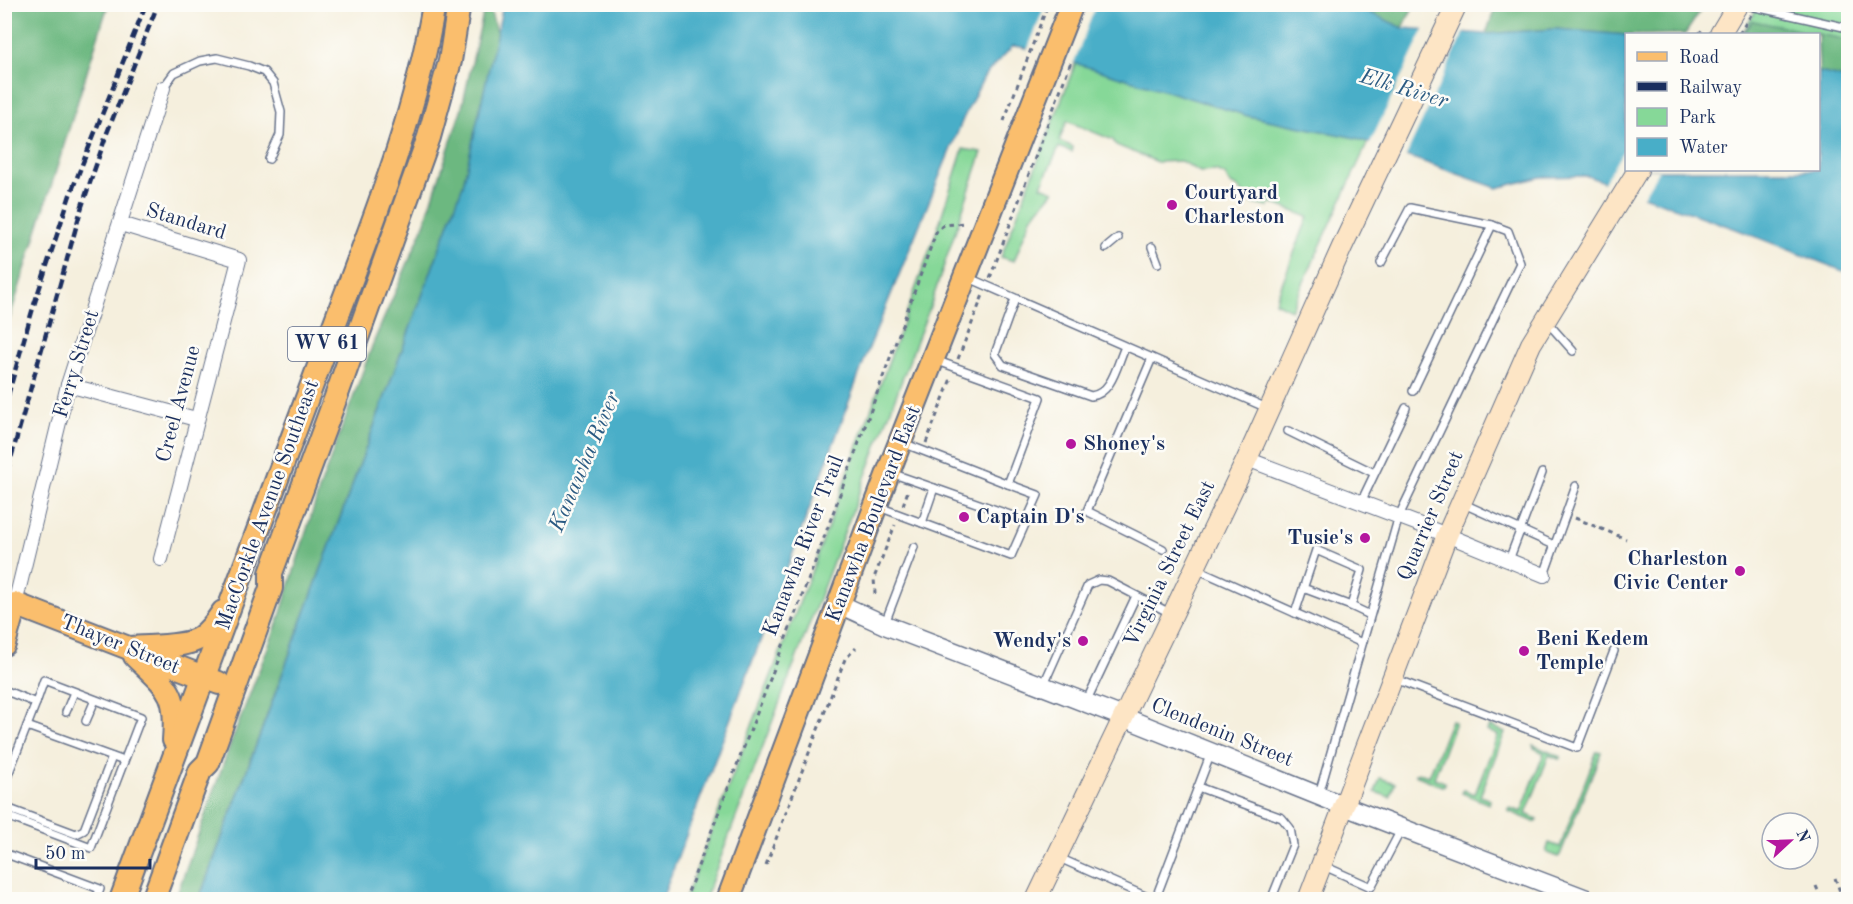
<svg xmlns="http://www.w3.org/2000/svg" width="1853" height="904" font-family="'Old Standard TT',serif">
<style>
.green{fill:#86d898;stroke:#50847b;stroke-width:1.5}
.forest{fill:#6cb880;stroke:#44746f;stroke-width:1.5}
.water{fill:#48aec8;stroke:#326e93;stroke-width:1.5}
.pier{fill:#f5efdd}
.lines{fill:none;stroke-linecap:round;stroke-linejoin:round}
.service-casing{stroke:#67728a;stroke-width:10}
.minor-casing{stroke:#67728a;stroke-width:16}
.tertiary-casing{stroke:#67728a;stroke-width:21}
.secondary-casing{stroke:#67728a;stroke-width:22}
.primary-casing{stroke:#67728a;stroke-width:26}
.path{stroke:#67728a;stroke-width:3;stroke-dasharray:4.5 4.5;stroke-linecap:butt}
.service{stroke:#fff;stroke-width:7}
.minor{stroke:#fff;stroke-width:14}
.tertiary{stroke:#fff;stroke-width:18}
.secondary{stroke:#fde5c5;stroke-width:20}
.primary{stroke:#fabe6d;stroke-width:22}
.rail{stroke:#1b2f5e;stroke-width:4.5;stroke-dasharray:9 4.5;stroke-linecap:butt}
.path-bridge{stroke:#67728a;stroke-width:3;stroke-dasharray:4.5 4.5;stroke-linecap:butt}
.poi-dot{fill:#b5179e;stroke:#fdfcf7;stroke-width:2}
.labels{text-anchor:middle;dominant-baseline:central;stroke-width:5;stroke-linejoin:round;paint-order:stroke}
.shield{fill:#fdfcf7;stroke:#5f6c8c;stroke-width:1.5}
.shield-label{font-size:20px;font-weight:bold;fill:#1b2f5e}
.poi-label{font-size:21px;font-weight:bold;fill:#1b2f5e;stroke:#fdfcf7;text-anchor:start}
.street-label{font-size:21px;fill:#1b2f5e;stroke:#fdfcf7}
.water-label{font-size:22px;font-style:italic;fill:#2b5b83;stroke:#fdfcf7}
</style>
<rect width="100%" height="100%" fill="#fdfcf7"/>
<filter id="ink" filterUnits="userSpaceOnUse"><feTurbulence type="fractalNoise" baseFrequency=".0167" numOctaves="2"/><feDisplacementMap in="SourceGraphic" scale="12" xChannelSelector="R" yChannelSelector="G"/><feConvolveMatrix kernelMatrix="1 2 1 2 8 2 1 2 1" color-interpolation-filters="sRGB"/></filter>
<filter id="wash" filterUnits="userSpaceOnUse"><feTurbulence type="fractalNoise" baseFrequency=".008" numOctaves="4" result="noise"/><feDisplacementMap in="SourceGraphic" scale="24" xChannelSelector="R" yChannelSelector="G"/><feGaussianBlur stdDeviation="1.35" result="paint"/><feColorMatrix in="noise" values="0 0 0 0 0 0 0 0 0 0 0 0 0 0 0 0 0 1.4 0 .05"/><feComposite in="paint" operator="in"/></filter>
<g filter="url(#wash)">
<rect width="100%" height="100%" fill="#f5efdd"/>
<!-- green -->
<g class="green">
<polygon points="1759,5 1848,5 1848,79 1819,72 1818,34 1742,34"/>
<polygon points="1076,62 1248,116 1356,138 1368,142 1291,310 1275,302 1308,217 1270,202 1268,207 1254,204 1237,187 1230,184 1225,175 1216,171 1200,172 1181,161 1157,162 1116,145 1113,140 1067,121 1059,141 1073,147 1072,152 1059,147 1041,186 1054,191 1031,218 1014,261 1001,257"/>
<polygon points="963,149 982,152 932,301 705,899 685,899 814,565 937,230"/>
<polygon points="1451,720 1455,722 1434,778 1444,782 1445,785 1442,786 1418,776 1416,774 1419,773 1429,776"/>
<polygon points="1489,726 1505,732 1480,796 1490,800 1489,804 1462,793 1464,790 1475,794 1498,735 1487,731"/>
<polygon points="1533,745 1561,757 1559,759 1549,755 1526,814 1537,819 1535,822 1508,811 1510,808 1521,812 1544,753 1534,748"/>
<polygon points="1597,751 1601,752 1560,855 1558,857 1546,852 1549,843 1560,847"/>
<polygon points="1380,778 1395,783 1390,797 1375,792"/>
</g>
<!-- forest -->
<g class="forest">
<polygon points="5,4 108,5 5,333 4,5"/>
<polygon points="1662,4 1699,13 1685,34 1626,35 1555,29 1486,34 1496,5"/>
<polygon points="485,5 489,5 497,35 463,185 199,899 175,900 230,745 279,619 320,487 374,341 423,228 462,107"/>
<polygon points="1351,5 1414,5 1403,28"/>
<polygon points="1753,21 1848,40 1848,79 1819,72 1818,34 1743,34"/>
</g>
<!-- water -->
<polygon class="water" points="1351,4 1403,28 1486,34 1555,29 1626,35 1626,170 1818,170 1819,72 1848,79 1848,273 1736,229 1587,176 1541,177 1497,188 1356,138 1248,116 1022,47 1013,46 985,75 963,119 867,353 767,623 662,899 199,900 463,185 503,5"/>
<!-- pier -->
<g class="pier">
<polygon points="1045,5 1096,5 1073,65 1027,51"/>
<polygon points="1425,27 1465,30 1405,158 1369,145"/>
<polygon points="1626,146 1626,170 1659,170 1642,198 1603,184"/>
</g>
</g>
<g filter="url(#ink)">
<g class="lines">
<defs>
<g id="service">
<polyline points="1742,4 1848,28"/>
<polyline points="163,88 174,73 200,61 217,58 249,66 264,72 273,83 281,112 280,135 269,159"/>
<polyline points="1152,247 1158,263"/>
<polyline points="1106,248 1118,238"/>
<polyline points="1381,263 1410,208 1492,225"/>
<polyline points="969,278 1267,408"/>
<path d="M1015 299 995 354 1003 365 1091 396C1112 394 1117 364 1125 347"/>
<polyline points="1548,323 1573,351"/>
<polyline points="1152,358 1087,511 1163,549"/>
<polyline points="1288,431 1374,473"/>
<polyline points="903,443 1008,484 1040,398 935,360"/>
<polyline points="891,473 934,488 922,523"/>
<polyline points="934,488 1027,521"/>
<polyline points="1361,502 1406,408"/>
<polyline points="1464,504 1554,545"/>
<polyline points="879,507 1011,556 1038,495 1008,484"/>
<polyline points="1509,560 1542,473"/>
<polyline points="1197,569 1362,643"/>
<polyline points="1544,575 1576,486"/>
<polyline points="1351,606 1370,615"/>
<polyline points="1295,613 1316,550 1362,570 1351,606 1303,588"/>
<polyline points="885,623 914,547"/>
<polyline points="1395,679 1577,748 1614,651"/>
<polyline points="1043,686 1088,585 1099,580 1108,581 1170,613"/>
<polyline points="4,690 36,703 44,680 141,717 91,848 4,815"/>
<polyline points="1086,702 1136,596"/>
<polyline points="66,712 74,692"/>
<polyline points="86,721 95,700"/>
<polyline points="27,726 124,761"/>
<polyline points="4,785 36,703"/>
<polyline points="1198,787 1282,818 1290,828 1293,845 1271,900"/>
<polyline points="1319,794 1399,516 1520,263 1508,231 1492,225 1413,391"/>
<polyline points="4,807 76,834 84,830 112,757"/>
<polyline points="4,853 100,889 96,900"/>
<polyline points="1057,857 1154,900"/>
<polyline points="1324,866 1371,887 1402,828"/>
<polyline points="1155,900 1211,753"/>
</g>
<g id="minor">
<polyline points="121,224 239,260 161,559"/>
<polyline points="68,385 196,419"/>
<polyline points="1247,459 1447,535 1544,575"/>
<polyline points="15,604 68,385 163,88"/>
</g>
<polyline id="tertiary" points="839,604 885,625 1123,717 1344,806 1589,900"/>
<g id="secondary">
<polyline points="1720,34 1738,4"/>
<polyline points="1036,900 1247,459 1342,247 1457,4"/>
<polyline points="1308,900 1447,535 1531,344 1638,170"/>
</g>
<g id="primary">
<polyline points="4,644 15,604 219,683"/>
<path d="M131 648C149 646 186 648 201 637 209 631 217 621 223 612"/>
<path d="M135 656C168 688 178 691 174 740"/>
<path d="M121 900C187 721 253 542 320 363 363 245 414 129 434 4"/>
<polyline points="153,900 200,771 208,763 271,588 271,573 336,397 429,137 450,61 459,4"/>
<polyline points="728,900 888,473 1072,4"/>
</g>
</defs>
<!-- service casing -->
<use href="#service" class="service-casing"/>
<!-- minor casing -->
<use href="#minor" class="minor-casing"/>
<!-- tertiary casing -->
<use href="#tertiary" class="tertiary-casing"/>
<!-- secondary casing -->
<use href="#secondary" class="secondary-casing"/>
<!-- primary casing -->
<use href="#primary" class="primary-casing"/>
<!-- path -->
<g class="path">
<polyline points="1699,34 1704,27"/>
<polyline points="1004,121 1048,4"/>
<polyline points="990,278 1072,59"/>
<polyline points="958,359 983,295"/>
<polyline points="926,443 952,376"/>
<polyline points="903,505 909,488"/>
<polyline points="1575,518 1626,539"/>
<polyline points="875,594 874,578 895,525"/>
<polyline points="766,865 845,659 856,648"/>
<polyline points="1835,878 1841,894"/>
<polyline points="1816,886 1822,900"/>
<polyline points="1799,894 1801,900"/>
<polyline points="685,900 814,565 937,230 944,225 965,223"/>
<polyline points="1631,900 1632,896"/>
</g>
<!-- service -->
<use href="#service" class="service"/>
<!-- minor -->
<use href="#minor" class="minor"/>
<!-- tertiary -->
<use href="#tertiary" class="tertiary"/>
<!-- secondary -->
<use href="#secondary" class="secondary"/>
<!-- primary -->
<use href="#primary" class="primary"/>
<!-- rail -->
<g class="rail">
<polyline points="4,409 33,308 70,195 146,4"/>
<polyline points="4,483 82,206 107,133 158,4"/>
</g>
<!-- path-bridge -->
<polyline class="path-bridge" points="1739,34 1758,4"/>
</g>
</g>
<!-- markers -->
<g class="poi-dot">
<circle cx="1172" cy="205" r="6"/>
<circle cx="1071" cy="444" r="6"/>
<circle cx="964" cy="517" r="6"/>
<circle cx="1365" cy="538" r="6"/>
<circle cx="1740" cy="571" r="6"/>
<circle cx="1083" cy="641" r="6"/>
<circle cx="1524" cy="651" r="6"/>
</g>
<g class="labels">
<!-- shield labels -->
<rect class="shield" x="288" y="327" width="78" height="34" rx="4.5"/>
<g class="shield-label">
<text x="327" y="344">WV 61</text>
</g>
<!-- poi labels -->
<g class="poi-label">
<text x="1184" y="193">Courtyard<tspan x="1184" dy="24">Charleston</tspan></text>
<text x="1083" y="444">Shoney's</text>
<text x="976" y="517">Captain D's</text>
<text x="1353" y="538" text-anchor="end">Tusie's</text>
<text x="1728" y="559" text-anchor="end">Charleston<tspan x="1728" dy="24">Civic Center</tspan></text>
<text x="1536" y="639">Beni Kedem<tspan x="1536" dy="24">Temple</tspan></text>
<text x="1071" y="641" text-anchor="end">Wendy's</text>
</g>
<!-- street labels -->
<g class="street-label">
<text transform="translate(186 222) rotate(17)">Standard</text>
<text transform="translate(77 364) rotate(-73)">Ferry Street</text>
<text transform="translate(179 404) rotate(-75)">Creel Avenue</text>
<text transform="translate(268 505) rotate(-70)">MacCorkle Avenue Southeast</text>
<text transform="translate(874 514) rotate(-69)">Kanawha Boulevard East</text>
<text transform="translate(1431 516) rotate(-67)">Quarrier Street</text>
<text transform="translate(804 546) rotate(-69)">Kanawha River Trail</text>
<text transform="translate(1170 564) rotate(-64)">Virginia Street East</text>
<text transform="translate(120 645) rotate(22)">Thayer Street</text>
<text transform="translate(1222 733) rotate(22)">Clendenin Street</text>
</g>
<!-- water labels -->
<g class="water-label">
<text transform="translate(1404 89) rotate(17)">Elk River</text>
<text transform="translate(585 462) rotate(-67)">Kanawha River</text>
</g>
</g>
<!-- margin -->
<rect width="1853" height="904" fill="none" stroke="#fdfcf7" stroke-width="24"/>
<!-- legend -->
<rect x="1625" y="33" width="195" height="138" fill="#fdfcf7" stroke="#a3aaba" stroke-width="1.5"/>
<rect x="1637" y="52" width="30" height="9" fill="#fabe6d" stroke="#a3aaba" stroke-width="1.5"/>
<text x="1679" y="63" font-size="18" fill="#1b2f5e">Road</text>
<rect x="1637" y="82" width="30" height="9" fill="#1b2f5e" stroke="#a3aaba" stroke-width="1.5"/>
<text x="1679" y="93" font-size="18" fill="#1b2f5e">Railway</text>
<rect x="1637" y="108" width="30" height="18" fill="#86d898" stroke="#a3aaba" stroke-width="1.5"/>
<text x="1679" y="123" font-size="18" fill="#1b2f5e">Park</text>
<rect x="1637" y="138" width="30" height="18" fill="#48aec8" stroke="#a3aaba" stroke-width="1.5"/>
<text x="1679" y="153" font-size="18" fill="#1b2f5e">Water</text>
<!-- north arrow -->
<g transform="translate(1790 841) rotate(68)"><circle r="28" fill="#fdfcf7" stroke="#a3aaba" stroke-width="1.5"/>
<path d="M0-4.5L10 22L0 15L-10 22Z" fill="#b5179e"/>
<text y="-9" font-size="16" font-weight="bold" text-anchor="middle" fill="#1b2f5e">N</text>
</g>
<!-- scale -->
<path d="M36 859v9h114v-9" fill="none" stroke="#1b2f5e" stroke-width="3"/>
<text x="45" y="859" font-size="18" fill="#1b2f5e" stroke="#fdfcf7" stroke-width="4.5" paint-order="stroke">50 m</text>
</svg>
